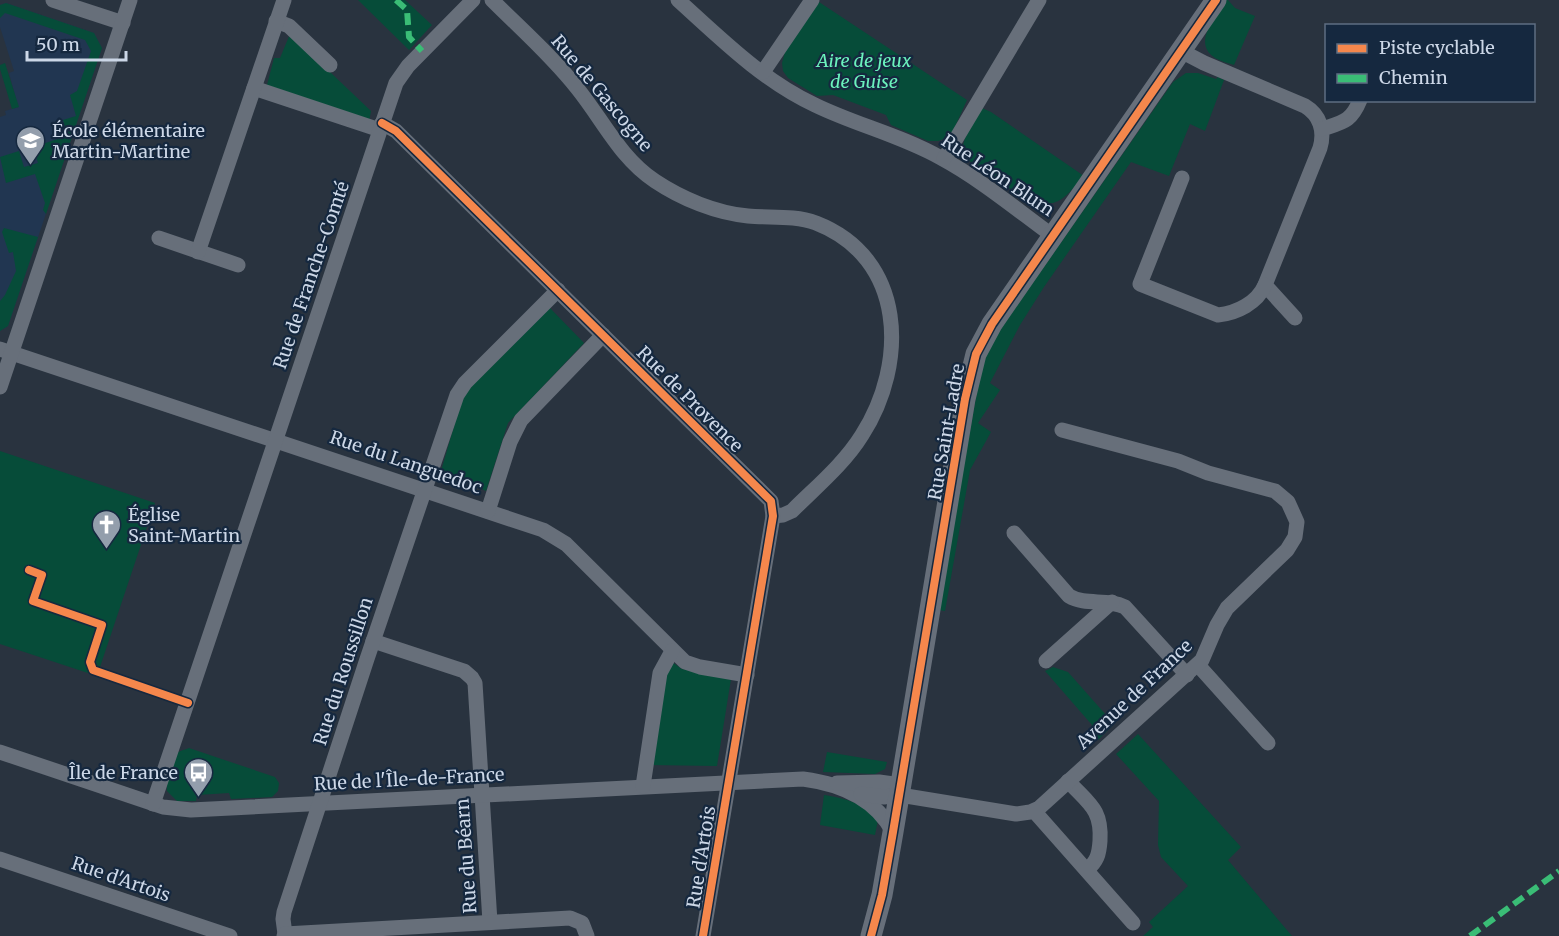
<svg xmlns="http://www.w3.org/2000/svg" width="1559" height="936" font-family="Merriweather,serif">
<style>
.built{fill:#213651}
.green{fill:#064c39}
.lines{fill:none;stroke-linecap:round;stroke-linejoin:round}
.street{stroke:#676f7a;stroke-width:15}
.secondary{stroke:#676f7a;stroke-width:21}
.quiet{stroke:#3abd76;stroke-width:6;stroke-dasharray:12 6;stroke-linecap:butt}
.cycleway-casing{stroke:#15283f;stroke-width:11}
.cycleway{stroke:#f5874c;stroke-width:8}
.labels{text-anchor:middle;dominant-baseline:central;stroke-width:4.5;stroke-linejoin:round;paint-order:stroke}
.park-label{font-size:18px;font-style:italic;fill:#6bf2bd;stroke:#15283f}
.street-label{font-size:18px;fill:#ccd7e7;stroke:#15283f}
.poi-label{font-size:18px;fill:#ccd7e7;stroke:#15283f;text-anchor:start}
</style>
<rect width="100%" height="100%" fill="#29333f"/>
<!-- built -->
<polygon class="built" points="6,3 94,33 102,48 8,326 0,331 0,117 6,115 5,111 18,107 9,73 14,71 0,27 0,5"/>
<!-- green -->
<g class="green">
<polygon points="358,0 405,0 432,25 409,50"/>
<path d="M1225 0H1228L1235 8 1255 16 1234 65C1228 63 1220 61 1215 58 1192 43 1215 17 1225 0Z"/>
<polygon points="819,2 967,100 953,131 947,138 938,141 928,141 891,125 886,115 833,95 817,96 788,78 783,71 782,63 785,52"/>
<polygon points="6,3 94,33 102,48 46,214 43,210 45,203 35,174 6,183 0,157 19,151 24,167 38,163 33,147 67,136 63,120 76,116 70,95 77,91 91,51 85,40 5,13 0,18 0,5"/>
<polygon points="290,34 371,111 369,122 267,85 274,58 280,58"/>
<polygon points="5,63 19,107 12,109 0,69 0,65"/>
<polygon points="1186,73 1198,73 1216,79 1218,77 1224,80 1205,131 1190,124 1169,176 1131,162 1044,287 1020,325 990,383 1000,390 978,423 991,432 970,470 945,611 938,610 984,353 1173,82"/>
<path d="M982 108 991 112 1084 176C1075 185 1066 200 1053 203 1035 206 965 168 963 150 962 137 976 119 982 108Z"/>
<polygon points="4,228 38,237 8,326 0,331 0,301 5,295 16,271 13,252 9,253 2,232"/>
<polygon points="550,308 584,343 508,423 486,491 441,471 463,395"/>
<polygon points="0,451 155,503 97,676 0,644"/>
<polygon points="672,662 682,669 731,679 717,766 649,765 663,671"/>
<polygon points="1053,667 1068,672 1114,724 1098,740 1090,731 1092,725 1045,671"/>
<polygon points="1138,734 1241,847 1228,860 1292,936 1143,936 1153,927 1149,922 1188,886 1161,857 1158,845 1159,801 1116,754"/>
<path d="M189 748 275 777 279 783 278 791 272 797 231 799 229 793 197 795 196 801H177L167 791C166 783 170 762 175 755 178 751 184 750 189 748Z"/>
<polygon points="827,752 887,762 885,769 875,774 823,772"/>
<path d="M824 795C843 798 866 803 878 820L875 835 820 825Z"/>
</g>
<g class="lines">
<!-- street -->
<g class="street">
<polyline points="53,0 123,23"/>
<path d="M492 0C521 29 552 56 577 88 603 120 620 158 655 181 682 199 716 213 748 216 771 218 794 215 816 223 906 258 908 363 862 435 844 464 816 487 792 511L783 515 773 516"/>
<path d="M678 0C720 38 763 81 815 105 856 125 900 135 941 158 980 179 1016 209 1053 236"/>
<polyline points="276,21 289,26 330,65"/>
<path d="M1181 51 1204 63 1305 106C1320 115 1325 131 1320 148L1265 285 1295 318"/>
<polyline points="763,72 812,0"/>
<polyline points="254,88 380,130"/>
<polyline points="382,123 396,131 771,501 773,516 703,936"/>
<path d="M1322 129C1343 122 1351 122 1360 100"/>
<polyline points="944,159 1039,0"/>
<path d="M1182 178 1140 284 1218 315C1237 313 1257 303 1265 285"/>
<polyline points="159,238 238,265"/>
<polyline points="198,252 284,0"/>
<polyline points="0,349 543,530 566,544 685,662 700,667 747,675"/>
<polyline points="0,387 130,0"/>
<polyline points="488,511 510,442 521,420 603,335"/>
<path d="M1014 533 1069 596C1086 606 1107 598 1125 607L1187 675"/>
<polyline points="373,641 464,671 472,678 475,683 490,922"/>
<polyline points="1046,661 1112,602"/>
<polyline points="1198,665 1268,743"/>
<path d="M0 752 163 807 191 810 803 779C841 784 875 798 893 832"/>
<path d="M1068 781C1089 804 1102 809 1100 841 1099 855 1097 861 1087 870"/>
<polyline points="837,783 879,782 901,785"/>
<polyline points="643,786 660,673 672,651"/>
<polyline points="861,794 884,797 900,795 1016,814 1030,812 1039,808 1202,660 1217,625 1227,608 1287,550 1295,537 1297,522 1288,502 1275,491 1208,473 1178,461 1062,430"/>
<polyline points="153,804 396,83 408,66 473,0"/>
<polyline points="1034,811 1133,923"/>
<polyline points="0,859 230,936"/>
<polyline points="285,934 283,919 284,912 367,659 457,395 465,383 558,290"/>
<polyline points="284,936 285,934 570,918 582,923 587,936"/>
</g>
<!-- secondary -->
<polyline class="secondary" points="871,936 882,895 893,832 965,399 976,354 992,324 1216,0"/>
<!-- quiet -->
<g class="quiet">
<polyline points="396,0 407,10 409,37 422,51"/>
<polyline points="1470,936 1559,871"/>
</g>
<defs>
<g id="cycleway">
<polyline points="382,123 396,131 771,501 773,516 703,936"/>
<polyline points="29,570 42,575 33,601 102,625 90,662 93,670 188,703"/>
<polyline points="871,936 882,895 893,832 965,399 976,354 992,324 1216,0"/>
</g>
</defs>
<!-- cycleway casing -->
<use href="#cycleway" class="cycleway-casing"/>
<!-- cycleway -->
<use href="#cycleway" class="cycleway"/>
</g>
<!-- icons -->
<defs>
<symbol id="school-pin" viewBox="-11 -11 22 30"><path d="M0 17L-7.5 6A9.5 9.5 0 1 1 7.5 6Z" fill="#939eac" stroke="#15283f"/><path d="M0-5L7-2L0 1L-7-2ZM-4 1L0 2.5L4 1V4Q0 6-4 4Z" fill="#fff"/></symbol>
<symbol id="church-pin" viewBox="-11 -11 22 30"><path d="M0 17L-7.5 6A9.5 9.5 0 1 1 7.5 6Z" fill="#939eac" stroke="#15283f"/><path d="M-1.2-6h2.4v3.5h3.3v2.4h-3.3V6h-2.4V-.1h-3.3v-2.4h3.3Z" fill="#fff"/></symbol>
<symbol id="bus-pin" viewBox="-11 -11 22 30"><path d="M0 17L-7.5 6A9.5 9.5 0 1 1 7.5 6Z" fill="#939eac" stroke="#15283f"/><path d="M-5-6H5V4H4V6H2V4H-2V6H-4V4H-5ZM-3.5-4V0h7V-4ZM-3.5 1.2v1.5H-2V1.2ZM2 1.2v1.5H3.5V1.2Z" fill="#fff"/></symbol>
</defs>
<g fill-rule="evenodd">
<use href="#school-pin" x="14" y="124" width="33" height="45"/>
<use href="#church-pin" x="90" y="508" width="33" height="45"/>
<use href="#bus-pin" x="182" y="756" width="33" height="45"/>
</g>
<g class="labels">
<!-- park labels -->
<g class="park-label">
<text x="864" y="60">Aire de jeux<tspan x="864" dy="21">de Guise</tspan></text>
</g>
<!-- street labels -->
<g class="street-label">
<text transform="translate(602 93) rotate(50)">Rue de Gascogne</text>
<text transform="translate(998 175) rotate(34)">Rue Léon Blum</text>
<text transform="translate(311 275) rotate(-71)">Rue de Franche-Comté</text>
<text transform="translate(690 399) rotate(45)">Rue de Provence</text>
<text transform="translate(946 432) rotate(-80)">Rue Saint-Ladre</text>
<text transform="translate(406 462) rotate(19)">Rue du Languedoc</text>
<text transform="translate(343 671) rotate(-72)">Rue du Roussillon</text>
<text transform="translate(1134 694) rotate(-43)">Avenue de France</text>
<text transform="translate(409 779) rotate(-3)">Rue de l'Île-de-France</text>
<text transform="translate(466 856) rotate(-94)">Rue du Béarn</text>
<text transform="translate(701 857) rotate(-81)">Rue d'Artois</text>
<text transform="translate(121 879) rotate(19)">Rue d'Artois</text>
</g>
<!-- poi labels -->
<g class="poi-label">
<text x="52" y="130">École élémentaire<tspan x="52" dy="21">Martin-Martine</tspan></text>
<text x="128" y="514">Église<tspan x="128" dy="21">Saint-Martin</tspan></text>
<text x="178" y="772" text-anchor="end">Île de France</text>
</g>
</g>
<!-- legend -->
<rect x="1325" y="24" width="210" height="78" fill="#15283f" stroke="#5e6e82" stroke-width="1.5"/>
<rect x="1337" y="44" width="30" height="9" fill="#f5874c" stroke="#5e6e82" stroke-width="1.5"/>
<text x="1379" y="54" font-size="18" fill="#ccd7e7">Piste cyclable</text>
<rect x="1337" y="74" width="30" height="9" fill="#3abd76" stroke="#5e6e82" stroke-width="1.5"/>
<text x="1379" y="84" font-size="18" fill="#ccd7e7">Chemin</text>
<!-- scale -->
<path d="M27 51v9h99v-9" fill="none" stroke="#ccd7e7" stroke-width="3"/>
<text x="36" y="51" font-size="18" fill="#ccd7e7" stroke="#15283f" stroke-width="4.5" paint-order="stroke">50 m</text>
</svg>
